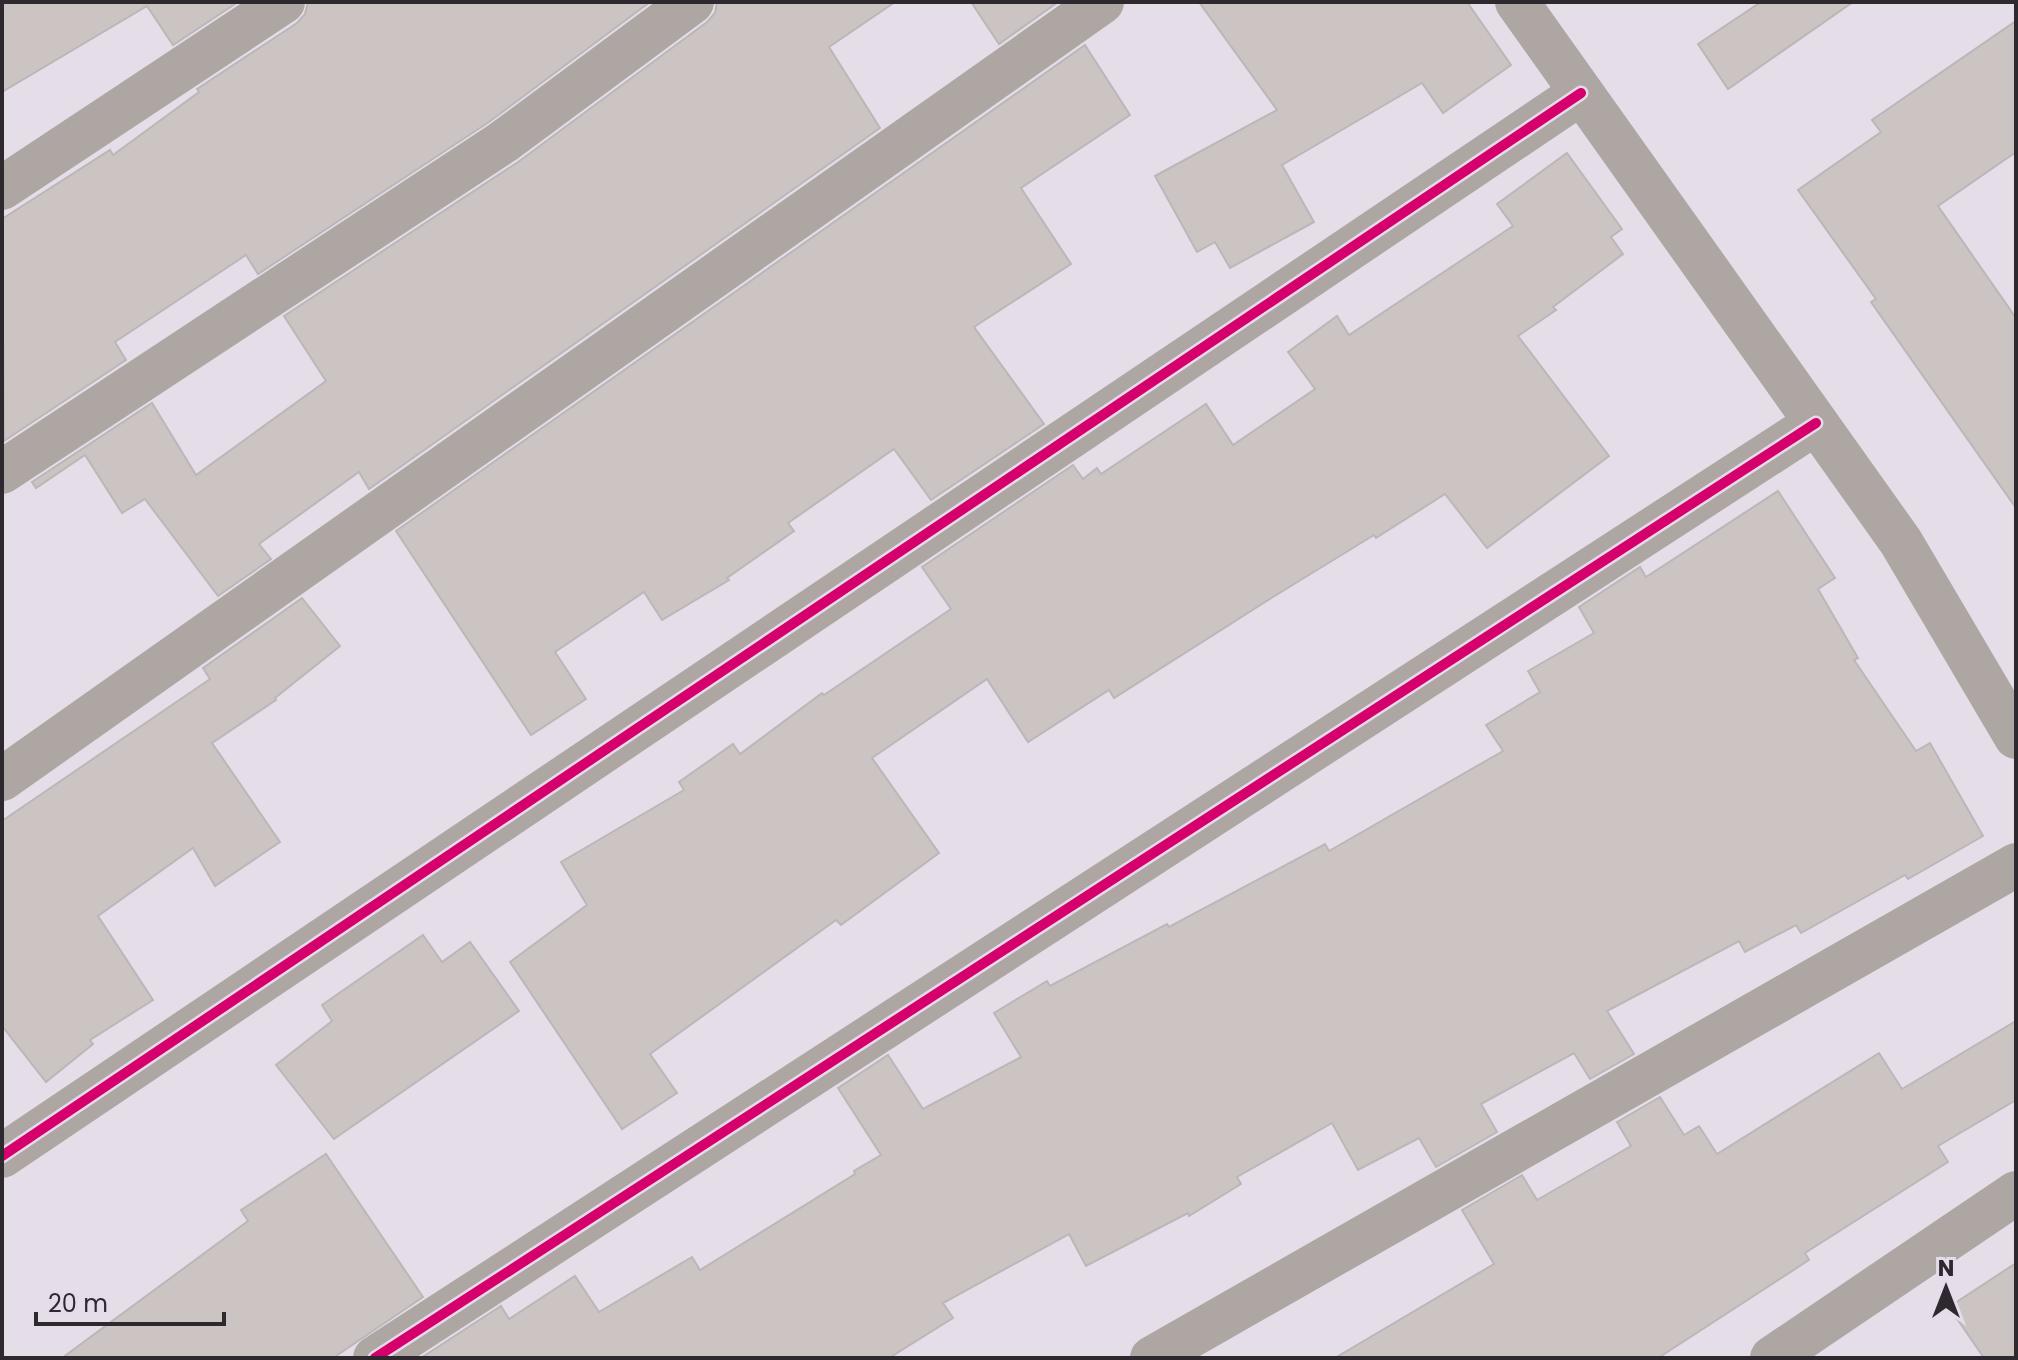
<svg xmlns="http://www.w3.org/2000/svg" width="2018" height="1360" font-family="Poppins,sans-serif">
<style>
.building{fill:#ccc3c3;stroke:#bcb6b9;stroke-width:2}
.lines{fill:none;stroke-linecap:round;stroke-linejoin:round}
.street{stroke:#aea6a3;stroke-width:44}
.cycleway-casing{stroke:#e6dbeb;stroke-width:15}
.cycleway{stroke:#d6006c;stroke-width:10}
</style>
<rect width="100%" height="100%" fill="#e5dee8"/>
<!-- building -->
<g class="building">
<polygon points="2,2 238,2 173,45 147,6 2,92"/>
<polygon points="308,2 650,2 489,122 258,274 246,255 115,342 126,360 4,441 2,219 110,150 113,155 199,92 197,89 297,23 305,14"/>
<polygon points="717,2 895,2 829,47 880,128 369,489 359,472 259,544 271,559 218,596 145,499 122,513 85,455 36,488 32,482 152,403 196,475 326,381 284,316 518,162 707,22 715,13"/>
<polygon points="971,2 1058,2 999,44"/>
<polygon points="1199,2 1467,2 1511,65 1443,113 1422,83 1282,165 1314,222 1230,268 1215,242 1197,252 1155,176 1277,110"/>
<polygon points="1761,2 1853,2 1728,89 1698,44"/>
<polygon points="2016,21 2016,152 1938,206 2016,318 2016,508 1871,302 1876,299 1798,190 1881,132 1872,120"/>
<polygon points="1085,45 1130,115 1021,188 1071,264 974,327 1044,424 931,500 894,449 788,523 794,531 727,578 729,580 662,620 644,592 555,652 586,699 531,735 396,531"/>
<polygon points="1567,153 1622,229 1611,237 1623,254 1553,307 1556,310 1518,336 1609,456 1487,548 1445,494 1376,538 1374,535 1273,597 1114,698 1109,690 1028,742 987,679 872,758 939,853 841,925 836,920 650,1054 677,1093 622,1129 510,962 587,905 561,862 684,790 679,782 733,744 740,754 822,693 824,695 951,609 922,567 1073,465 1083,479 1097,468 1101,474 1206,404 1233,445 1315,389 1288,352 1337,316 1349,335 1513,226 1497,204"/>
<polygon points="1778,491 1835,578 1818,589 1858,658 1854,660 1916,751 1930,743 1983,836 1908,879 1905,875 1801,933 1796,925 1745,952 1739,941 1607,1011 1634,1054 1590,1079 1574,1053 1481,1104 1497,1132 1436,1167 1419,1138 1358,1170 1332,1123 1237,1177 1241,1184 1189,1216 1188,1213 1086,1266 1069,1234 943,1303 953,1318 889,1358 421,1358 501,1306 509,1319 575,1276 599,1312 692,1257 700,1270 855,1174 854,1171 881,1155 838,1088 888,1055 923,1109 1021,1057 994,1013 1047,981 1050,986 1167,924 1169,927 1325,844 1329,851 1503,751 1486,725 1540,692 1528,671 1594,633 1579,607 1640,567 1646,577"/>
<polygon points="302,598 340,646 275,698 276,700 212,743 280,842 215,886 193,848 98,916 153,1000 90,1040 93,1044 46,1082 2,1026 2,821 210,679 203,668"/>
<polygon points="423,935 442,962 470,942 519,1011 334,1139 276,1065 332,1021 322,1005"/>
<polygon points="2016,1021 2016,1100 1938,1146 1948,1162 1805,1253 1809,1260 1658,1358 1335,1358 1494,1264 1462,1210 1522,1175 1537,1200 1631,1146 1617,1122 1660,1097 1684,1135 1699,1126 1717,1154 1879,1053 1902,1089"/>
<polygon points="326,1154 423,1297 333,1358 62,1358 248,1221 241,1210"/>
<polygon points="2016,1263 2016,1358 1984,1358 1949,1307"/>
</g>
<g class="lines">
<!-- street -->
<g class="street">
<polyline points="1517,2 1901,542 2016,737"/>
<polyline points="2,188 283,2"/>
<polyline points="2,472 503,142 692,2"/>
<polyline points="2,779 1102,2"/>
<polyline points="2,1156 1581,93"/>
<polyline points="375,1358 1816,423"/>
<polyline points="1152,1358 2016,865"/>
<polyline points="1772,1358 2016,1193"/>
</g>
<defs>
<g id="cycleway">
<polyline points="2,1156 1581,93"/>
<polyline points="375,1358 1816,423"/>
</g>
</defs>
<!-- cycleway casing -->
<use href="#cycleway" class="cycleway-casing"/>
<!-- cycleway -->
<use href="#cycleway" class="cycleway"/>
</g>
<!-- border -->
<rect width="2018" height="1360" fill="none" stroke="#2d292f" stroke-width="8"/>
<!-- north arrow -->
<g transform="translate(1946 1288)" stroke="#e6dbeb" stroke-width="6" paint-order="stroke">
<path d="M0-6L14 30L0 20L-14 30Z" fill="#2d292f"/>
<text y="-12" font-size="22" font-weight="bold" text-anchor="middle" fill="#2d292f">N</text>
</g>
<!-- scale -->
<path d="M36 1312v12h188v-12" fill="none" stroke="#2d292f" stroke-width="4"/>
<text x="48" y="1312" font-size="24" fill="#2d292f" stroke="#e6dbeb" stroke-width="6" paint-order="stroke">20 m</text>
</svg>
